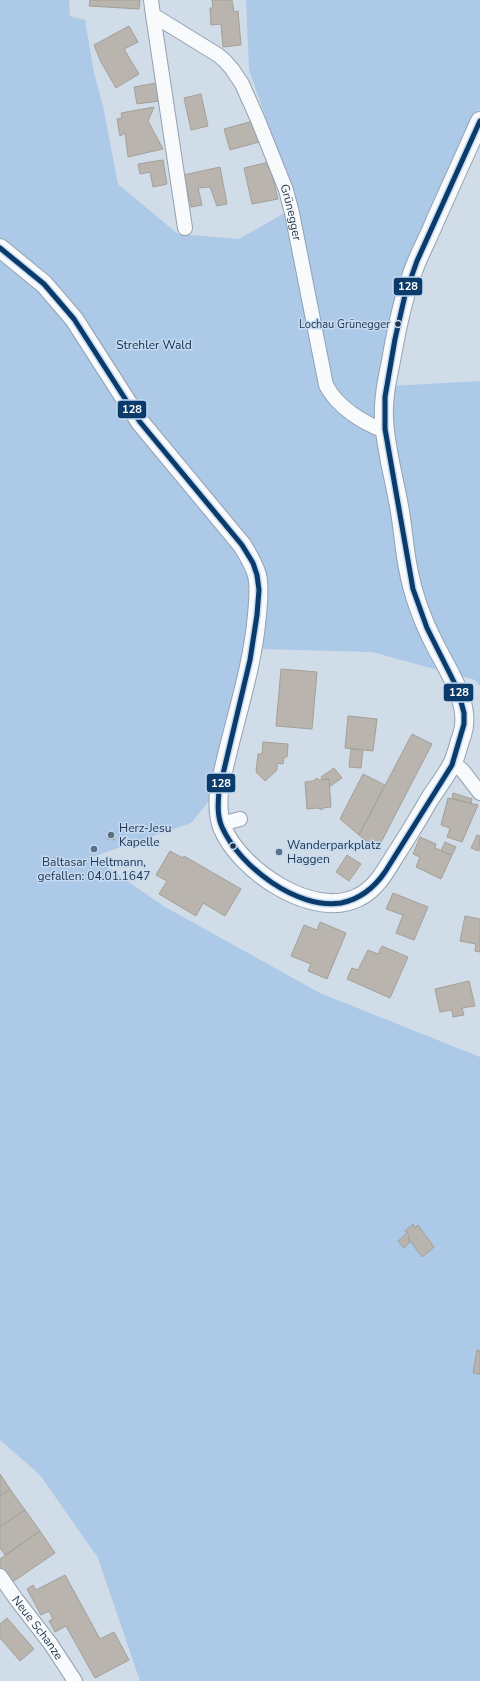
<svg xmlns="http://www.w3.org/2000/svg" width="480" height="1681" font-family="'Nunito Sans',sans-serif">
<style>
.green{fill:#acc9e8}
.building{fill:#b9b5ae;stroke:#a3a099}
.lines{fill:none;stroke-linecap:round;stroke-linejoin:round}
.minor-casing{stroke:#93a2b2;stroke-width:16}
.tertiary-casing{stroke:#93a2b2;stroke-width:20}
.minor{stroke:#f8fafc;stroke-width:14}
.tertiary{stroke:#f8fafc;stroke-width:18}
.bus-1-casing{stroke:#c6dbf2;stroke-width:8}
.bus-1{stroke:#0b3b6a;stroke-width:5}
.bus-dot{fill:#1f344b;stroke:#c6dbf2;stroke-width:1.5}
.poi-dot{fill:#5d6f82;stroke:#c6dbf2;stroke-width:1.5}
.labels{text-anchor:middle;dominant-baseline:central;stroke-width:3;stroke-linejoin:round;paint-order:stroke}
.bus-label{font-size:11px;fill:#1f344b;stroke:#c6dbf2;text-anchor:end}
.street-label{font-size:12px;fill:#1f344b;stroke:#c6dbf2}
.park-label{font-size:12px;fill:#112c48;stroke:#c6dbf2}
.poi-label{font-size:12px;fill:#1f344b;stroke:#c6dbf2;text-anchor:start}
.line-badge{stroke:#c6dbf2;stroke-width:1.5}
.badge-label{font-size:11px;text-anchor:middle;font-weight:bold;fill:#fff}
</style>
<rect width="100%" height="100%" fill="#d0dce8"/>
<!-- green -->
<g class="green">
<polygon points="0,0 69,0 70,16 85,20 94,73 103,106 118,184 178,234 239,239 297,206 249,70 246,0 480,0 480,108 409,264 391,386 480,381 480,686 475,680 372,652 258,649 266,579 140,422 74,319 0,248"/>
<polygon points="0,256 39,287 67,320 236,548 252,587 244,650 209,801 191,823 92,857 165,907 320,993 480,1057 480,1681 140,1681 98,1558 40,1475 0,1440"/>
</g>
<!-- building -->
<g class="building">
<polygon points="90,0 140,0 139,9 89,6"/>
<polygon points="212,0 232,0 234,12 238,11 241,45 223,47 221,24 211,25 210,8 213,8"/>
<polygon points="129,26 138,42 124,49 139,74 116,88 101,62 94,45"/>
<polygon points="156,83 159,101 137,104 134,87"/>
<polygon points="201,94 208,126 191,130 184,98"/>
<polygon points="154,107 148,121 163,149 128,157 125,133 120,136 117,119 122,118 121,113"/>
<polygon points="253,121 259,142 230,150 224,129"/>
<polygon points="163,160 167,184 153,187 150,172 140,174 138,164"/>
<polygon points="269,162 278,199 252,204 244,168"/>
<polygon points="220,167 227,204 217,206 210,187 198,188 202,205 191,207 184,175"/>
<polygon points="281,669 317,672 312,729 276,726"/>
<polygon points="348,716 377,719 373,751 345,748"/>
<polygon points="412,734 432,744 377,850 359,835"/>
<polygon points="263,742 288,744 287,757 284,757 283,764 277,763 277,770 265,781 256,772 258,754 262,754"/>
<polygon points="351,749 363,750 361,768 349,767"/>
<polygon points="334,768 342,778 329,787 329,779 323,780 321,777"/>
<polygon points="363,774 385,785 359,835 340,819"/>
<polygon points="317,778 319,780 329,779 331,807 323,808 322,810 318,808 307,809 305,782 313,781"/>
<polygon points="453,793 472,799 471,804 452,798"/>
<polygon points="448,798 478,805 462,842 447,837 450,828 441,825"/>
<polygon points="108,831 115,832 114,840 107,839"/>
<polygon points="477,835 480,836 479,851 471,848"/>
<polygon points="420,837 436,844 435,848 452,855 441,879 416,867 420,857 413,854"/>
<polygon points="445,842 456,847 452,855 441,851"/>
<polygon points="170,851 183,858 184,856 241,889 225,916 203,903 196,916 159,894 167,881 156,875"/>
<polygon points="347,855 361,864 349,881 336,872"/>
<polygon points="393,893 428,907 414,940 396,933 403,915 386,909"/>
<polygon points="465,916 480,919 480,952 475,951 476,944 460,941"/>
<polygon points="320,922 346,933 327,979 308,971 311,964 291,956 304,925 317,930"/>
<polygon points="382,946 408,957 390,998 347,979 352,968 358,970 368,950 378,954"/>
<polygon points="469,981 475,1006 462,1008 464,1015 453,1017 452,1010 440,1012 435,989"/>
<polygon points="413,1224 415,1228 418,1225 434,1247 422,1257 408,1238 410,1236 405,1231"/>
<polygon points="407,1233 410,1236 408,1238 410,1242 404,1248 398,1241"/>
<polygon points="477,1350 480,1351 480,1374 473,1373"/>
<polygon points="0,1474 10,1489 0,1496"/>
<polygon points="10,1489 25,1510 0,1527 0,1496"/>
<polygon points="25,1510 40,1531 5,1555 0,1548 0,1527"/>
<polygon points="40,1531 55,1553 11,1583 0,1567 0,1559"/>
<polygon points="65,1575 100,1639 114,1632 129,1660 95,1678 66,1626 55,1632 49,1621 53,1619 49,1611 41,1615 27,1589 33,1585 36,1590"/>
<polygon points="7,1618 34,1649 20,1661 0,1638 0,1624"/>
</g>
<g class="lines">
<defs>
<g id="minor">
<path id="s1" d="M151 0 153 15 218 55 225 61 232 69 242 84 258 120 286 190 292 213 326 385C337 407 363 423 385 431"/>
<polyline points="153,15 185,228"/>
<polyline points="453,762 463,771 480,793"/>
<polyline points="221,824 240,819"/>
<path id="s2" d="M0 1576 16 1599 50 1643 75 1681"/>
</g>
<path id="tertiary" d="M0 248 44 284 74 319 140 422 242 545C248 555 254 564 257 575 260 588 258 602 257 615 252 675 230 732 219 791 218 803 218 816 222 827 239 870 314 921 359 897 377 888 386 870 396 854 408 836 418 819 429 800 437 787 448 774 454 760 457 752 459 743 462 735 472 706 449 672 436 647 423 622 413 596 408 568 404 548 403 527 399 506 394 477 385 447 384 418 383 399 387 380 391 361 396 332 402 302 412 274 418 256 428 239 435 221 450 188 465 154 480 121"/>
</defs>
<!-- minor casing -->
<use href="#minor" class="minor-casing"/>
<!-- tertiary casing -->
<use href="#tertiary" class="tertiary-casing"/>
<!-- minor -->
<use href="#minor" class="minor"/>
<!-- tertiary -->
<use href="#tertiary" class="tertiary"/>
<defs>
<path id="bus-1" d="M0 248 44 284 74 319 140 422 242 545 253 563 257 575 259 590 257 615 250 660 219 791C218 803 217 816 222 827 239 866 297 910 341 903 361 899 374 888 385 872L452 765 464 724V713L458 690 427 628 413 589 385 429V397L395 339 405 295 417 261 480 121"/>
</defs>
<!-- bus-1 casing -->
<use href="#bus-1" class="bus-1-casing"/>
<!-- bus-1 -->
<use href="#bus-1" class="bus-1"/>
</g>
<!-- markers -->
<g class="bus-dot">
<circle cx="398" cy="324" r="3.5"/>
<circle cx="233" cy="846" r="3.5"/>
</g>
<g class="poi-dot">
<circle cx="111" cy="835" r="4"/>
<circle cx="94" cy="849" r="4"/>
<circle cx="279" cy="852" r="4"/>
</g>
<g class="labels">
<!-- bus labels -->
<g class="bus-label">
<text x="390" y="324">Lochau Grünegger</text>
</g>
<!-- street labels -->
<g class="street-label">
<text stroke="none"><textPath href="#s1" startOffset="267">Grünegger</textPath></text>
<text stroke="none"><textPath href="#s2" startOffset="64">Neue Schanze</textPath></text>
</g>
<!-- park labels -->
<g class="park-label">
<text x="154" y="345">Strehler Wald</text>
</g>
<!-- poi labels -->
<g class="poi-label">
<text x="119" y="828">Herz-Jesu<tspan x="119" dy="14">Kapelle</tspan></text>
<text x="287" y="845">Wanderparkplatz<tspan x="287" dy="14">Haggen</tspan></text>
<text x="94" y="862" text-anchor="middle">Baltasar Heltmann,<tspan x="94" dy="14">gefallen: 04.01.1647</tspan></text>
</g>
</g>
<g class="line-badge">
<rect x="393" y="277" width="30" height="19" rx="4" fill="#0b3b6a"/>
<rect x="117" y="400" width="30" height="19" rx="4" fill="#0b3b6a"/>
<rect x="443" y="683" width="31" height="19" rx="4" fill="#0b3b6a"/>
<rect x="206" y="773" width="30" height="20" rx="4" fill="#0b3b6a"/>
</g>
<g class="badge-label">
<text x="408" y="290">128</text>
<text x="132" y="413">128</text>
<text x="459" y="696">128</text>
<text x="221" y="787">128</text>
</g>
</svg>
